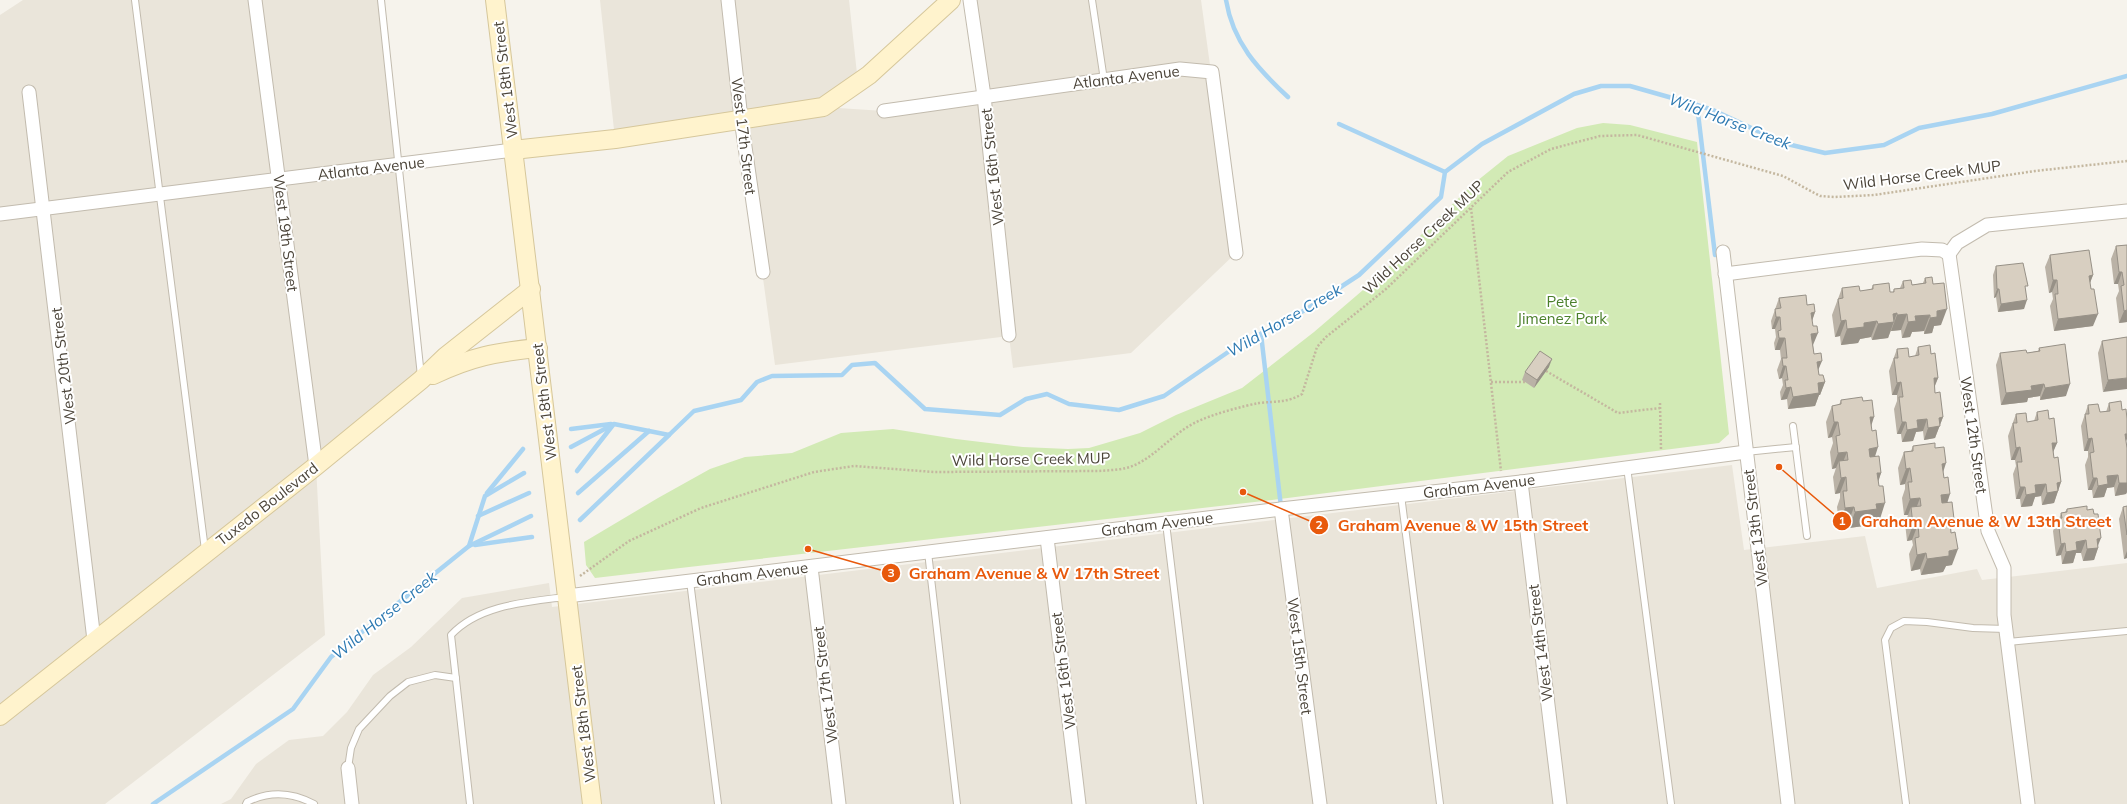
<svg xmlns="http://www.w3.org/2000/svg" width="2127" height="804" font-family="Mulish,sans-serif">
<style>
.residential{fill:#eae5da}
.green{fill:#d2eab5}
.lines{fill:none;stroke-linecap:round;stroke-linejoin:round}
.stream{stroke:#a9d4f2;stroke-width:4.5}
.lane-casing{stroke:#c2bbae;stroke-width:8}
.street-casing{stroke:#c2bbae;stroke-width:15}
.secondary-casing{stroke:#d6c79b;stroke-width:20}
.path{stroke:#c4b79f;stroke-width:2.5;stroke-dasharray:2 2;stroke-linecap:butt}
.lane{stroke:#fff;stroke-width:6}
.street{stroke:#fff;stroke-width:13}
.secondary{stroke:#fff3cd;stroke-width:18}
.wall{fill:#bab2a6}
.shaded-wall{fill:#979187}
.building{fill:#d8cfc1;stroke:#979187}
.labels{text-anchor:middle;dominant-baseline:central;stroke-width:4;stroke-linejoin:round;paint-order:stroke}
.street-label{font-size:15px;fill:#4b4439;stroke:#fff}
.park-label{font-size:15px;fill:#4a7f2a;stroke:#fff}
.water-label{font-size:16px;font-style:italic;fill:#2e7ab2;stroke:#fff}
.leader{fill:none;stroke:#e8590c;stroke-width:1.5}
.callout-dot{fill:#e8590c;stroke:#fff;stroke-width:1.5}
.mark-label{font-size:12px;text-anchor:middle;font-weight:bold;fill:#fff}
.callout-label{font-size:16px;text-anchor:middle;font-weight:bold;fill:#e8590c;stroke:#fff;stroke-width:4;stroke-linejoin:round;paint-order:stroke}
</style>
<rect width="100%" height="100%" fill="#f6f3ec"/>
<!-- residential -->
<g class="residential">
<polygon points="23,0 381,0 421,380 316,466 325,635 105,804 0,804 0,15"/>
<polygon points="600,0 849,0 858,83 823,107 884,111 984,96 970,0 1201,0 1236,253 1131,353 1013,368 1009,336 775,365 741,119 615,139"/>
<polygon points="1732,465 1744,550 1865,536 1877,588 1977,569 1982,580 2127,563 2127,804 221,804 231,799 256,764 289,740 323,736 347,712 373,675 411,647 462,598 549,583 552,607"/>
</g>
<!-- green -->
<polygon class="green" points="1603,123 1630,125 1697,142 1729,434 1719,443 1272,500 689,567 595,578 586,565 584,542 658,498 710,469 745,457 792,453 841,433 893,429 956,439 1023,447 1068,449 1089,448 1140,433 1176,415 1242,388 1314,332 1377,278 1472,185 1508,156 1577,128"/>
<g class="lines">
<!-- stream -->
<g class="stream">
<path d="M1226 0C1233 43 1258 69 1288 97"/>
<polyline points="1697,105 1715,255"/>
<polyline points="1339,124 1445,172"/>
<polyline points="1261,334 1281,507"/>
<polyline points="571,429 611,424"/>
<polyline points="571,447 614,424 669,435 694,411 741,400 757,382 772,376 842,375 852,365 875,363 925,409 1000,415 1026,399 1047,394 1069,404 1119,410 1164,396 1234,348 1307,309 1359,275 1441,197 1445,172 1482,144 1574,94 1601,86 1630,86 1697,105 1713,110 1783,143 1825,153 1884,145 1919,128 1992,114 2127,76"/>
<polyline points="577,471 613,425"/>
<polyline points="487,493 523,449"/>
<polyline points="578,493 649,431"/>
<polyline points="478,516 529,493"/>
<polyline points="580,520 669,435"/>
<polyline points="475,545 532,537"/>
<polyline points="469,546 531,516"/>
<polyline points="153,804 293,709 331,657 469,546 485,496 524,473"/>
</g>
<defs>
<g id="lane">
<polyline points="135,0 205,550"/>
<polyline points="381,0 421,376"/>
<polyline points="1092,0 1104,80"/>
<polyline points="1793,426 1807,536"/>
<polyline points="1746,452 1796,447"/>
<polyline points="1627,467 1671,804"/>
<polyline points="1401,495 1440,804"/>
<polyline points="1166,523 1200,804"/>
<polyline points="928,552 957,804"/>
<polyline points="690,581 718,804"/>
<polyline points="2008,642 2127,631"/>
<polyline points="348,768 351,748 359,729 390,696 408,682 435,675 456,678"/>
<path d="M246 804 247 802C269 791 292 792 314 804"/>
<path d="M470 804 451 635C479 605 526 602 565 597"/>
<polyline points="1906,804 1885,640 1891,628 1904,621 1927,622 1973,628 2006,629"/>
</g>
<g id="street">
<polyline points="255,0 316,466"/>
<polyline points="728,0 741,119 763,272"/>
<polyline points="970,0 984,96 1009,335"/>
<polyline points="29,92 94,640"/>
<polyline points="884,111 1180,69 1212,72 1236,253"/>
<polyline points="0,214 513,150"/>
<polyline points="1723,252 1788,804"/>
<polyline points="1949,254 1988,531 2004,568 2004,615 2028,804"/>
<polyline points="1949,254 1957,243 1987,225 2127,211"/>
<polyline points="1725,274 1922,249 1942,250 1949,254"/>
<polyline points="1521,482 1560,804"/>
<polyline points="1281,509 1320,804"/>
<polyline points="1047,538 1079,804"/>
<polyline points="811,567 839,804"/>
<polyline points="567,596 1281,509 1521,482 1746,452"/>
<polyline points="348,768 352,804"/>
</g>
<g id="secondary">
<polyline points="495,0 592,804"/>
<polyline points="513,150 615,139 823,107 869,75 951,0"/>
<path d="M433 375C471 357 496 352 538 348"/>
<polyline points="0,716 316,466 421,380 446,356 531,289"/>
</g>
</defs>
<!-- lane casing -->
<use href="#lane" class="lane-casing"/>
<!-- street casing -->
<use href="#street" class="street-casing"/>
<!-- secondary casing -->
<use href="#secondary" class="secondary-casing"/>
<!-- path -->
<g class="path">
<polyline points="1471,208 1501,471"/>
<polyline points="1546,371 1618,413 1660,408"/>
<polyline points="1491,382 1525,382"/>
<polyline points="1660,403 1661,450"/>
<path d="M580 576 629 541 701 508 814 472 854 466 934 472 1099 471C1111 470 1124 470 1135 465 1159 454 1175 430 1203 419 1218 413 1243 406 1259 403 1276 401 1287 403 1302 394L1317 347 1326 337 1386 289 1508 172 1551 149 1600 136 1637 135 1783 176 1820 196 1835 197 1874 195 2035 171 2127 161"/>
</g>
<!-- lane -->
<use href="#lane" class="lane"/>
<!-- street -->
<use href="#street" class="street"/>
<!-- secondary -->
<use href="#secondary" class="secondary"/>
</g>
<!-- wall -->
<g class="wall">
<polygon points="2127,245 2127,322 2119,323 2116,298 2119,291 2118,284 2114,284 2111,259 2116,246"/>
<polygon points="2050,255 2093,275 2090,283 2093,326 2054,331 2050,306 2053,299 2052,292 2049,293 2045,267"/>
<polygon points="1996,266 2026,290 2024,309 1998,312 1996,297 1994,298 1993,275"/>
<polygon points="1925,278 1933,284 1941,325 1934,326 1932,333 1924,334 1924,331 1912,332 1910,337 1902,338 1901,330 1891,331 1891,330 1888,338 1872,340 1871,337 1860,339 1858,343 1841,345 1840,336 1835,337 1832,315 1842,288 1860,291 1871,290 1873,285 1890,292 1893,292 1894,289 1900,288 1903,281 1912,285 1923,283"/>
<polygon points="1779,298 1807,305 1815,312 1812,321 1813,345 1814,354 1818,370 1819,375 1825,382 1820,395 1819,395 1815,406 1788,409 1787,399 1781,400 1780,392 1783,385 1782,378 1779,379 1777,370 1781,359 1780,350 1775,350 1774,343 1776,337 1775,329 1772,329 1771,321"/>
<polygon points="2127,337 2103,392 2098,353 2102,341"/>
<polygon points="1918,347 1931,354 1938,378 1935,386 1935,393 1943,417 1935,438 1924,440 1923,431 1916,432 1913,441 1902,442 1901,434 1897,434 1894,409 1897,401 1897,395 1892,395 1889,371 1897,349 1909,357 1915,356"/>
<polygon points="2039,348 2066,396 2040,400 2040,396 2028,398 2027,402 2001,405 1996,365 2000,353 2027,353 2038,351"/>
<polygon points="1549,367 1534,388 1522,380 1525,372"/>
<polygon points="1841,400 1863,401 1871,426 1875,456 1881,473 1878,481 1880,519 1873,520 1871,525 1849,528 1848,523 1839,524 1837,507 1840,498 1840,493 1835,494 1833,477 1836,468 1832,469 1830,452 1833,443 1832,437 1828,438 1826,422 1832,406 1839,405"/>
<polygon points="2109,403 2126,442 2127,448 2127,492 2126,494 2115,496 2114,487 2107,488 2104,497 2093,498 2092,490 2088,490 2085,465 2088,457 2088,451 2084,451 2081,426 2088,405 2100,412 2106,412"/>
<polygon points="2037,412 2049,419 2057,443 2053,451 2054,458 2061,482 2054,503 2042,505 2041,496 2035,497 2032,506 2021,507 2020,499 2016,499 2013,474 2016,466 2015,460 2011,460 2008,436 2016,414 2027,422 2034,421"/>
<polygon points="1913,446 1935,448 1943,472 1951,528 1952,565 1946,566 1943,572 1921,575 1920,569 1911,571 1909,554 1913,545 1912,540 1907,541 1905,523 1908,515 1904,515 1902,498 1905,489 1905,484 1900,485 1898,468 1904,452 1911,451"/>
<polygon points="2127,506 2127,558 2124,559 2119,519 2123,507"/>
<polygon points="2067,509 2087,510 2098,546 2098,548 2094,560 2083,561 2081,553 2076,553 2073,563 2062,564 2061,555 2056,556 2053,531 2058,519 2059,519 2061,513 2065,512"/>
</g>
<!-- shaded-wall -->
<g class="shaded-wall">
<polygon points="2119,272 2122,272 2118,284 2114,284"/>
<polygon points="2093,275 2088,288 2089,276"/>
<polygon points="2053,280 2057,280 2052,292 2049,293"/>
<polygon points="1997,289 1999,289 1996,297 1994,298"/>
<polygon points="2027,300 2024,309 1998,312 2001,304"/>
<polygon points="1947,309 1941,325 1934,326 1932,333 1924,334 1930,318 1937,311"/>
<polygon points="2127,310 2127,322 2119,323 2124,311"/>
<polygon points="1815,312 1811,324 1811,313"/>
<polygon points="1897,313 1888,338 1872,340 1878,324 1893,314"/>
<polygon points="1907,314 1901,330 1891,331 1897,315"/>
<polygon points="2098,314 2093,326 2054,331 2058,319"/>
<polygon points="1930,315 1924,331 1912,332 1910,337 1902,338 1908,322 1915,316"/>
<polygon points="1776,317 1780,317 1775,329 1772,329"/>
<polygon points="1846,320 1840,336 1835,337 1841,321"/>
<polygon points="1877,321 1871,337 1860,339 1858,343 1841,345 1847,329 1864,323"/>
<polygon points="1818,333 1813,345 1807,346 1811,334"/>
<polygon points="1779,338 1785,338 1780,350 1775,350"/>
<polygon points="1552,359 1549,367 1534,388 1537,380"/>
<polygon points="1822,361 1817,373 1817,362"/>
<polygon points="1783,366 1786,366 1782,378 1779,379"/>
<polygon points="1934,378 1938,378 1933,390"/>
<polygon points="2127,378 2127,389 2103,392 2108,380"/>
<polygon points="1825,382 1820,395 1819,395 1815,406 1788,409 1793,397 1818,383"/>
<polygon points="1901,382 1897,395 1892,395 1897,383"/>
<polygon points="2044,384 2040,396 2028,398 2027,402 2001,405 2006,393 2031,386"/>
<polygon points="2070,384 2066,396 2040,400 2045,388"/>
<polygon points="1791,387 1787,399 1781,400 1786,388"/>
<polygon points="1870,417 1874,417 1869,433"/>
<polygon points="1943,417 1935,438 1924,440 1928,428 1939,418"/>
<polygon points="1927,419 1923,431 1916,432 1913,441 1902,442 1907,430 1917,420"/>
<polygon points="1834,422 1838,422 1832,437 1828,438"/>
<polygon points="1902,422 1906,422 1901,434 1897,434"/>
<polygon points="2125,434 2127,434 2127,439 2124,446"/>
<polygon points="2092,438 2088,451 2084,451 2088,439"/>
<polygon points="2052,443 2057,443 2052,455"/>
<polygon points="1878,447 1873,463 1863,465 1869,449"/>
<polygon points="2020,447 2015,460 2011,460 2016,448"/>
<polygon points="1847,452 1841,467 1839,461 1836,468 1832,469 1838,453"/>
<polygon points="1946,463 1941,479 1942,464"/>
<polygon points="1910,468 1905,484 1900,485 1906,469"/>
<polygon points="1877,473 1881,473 1876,489"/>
<polygon points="2118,475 2114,487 2107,488 2104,497 2093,498 2098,486 2107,476"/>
<polygon points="1846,477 1840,493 1835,494 1841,478"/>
<polygon points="2093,478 2097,478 2092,490 2088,490"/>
<polygon points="2127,481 2127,492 2126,494 2115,496 2119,483"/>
<polygon points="2061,482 2054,503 2042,505 2047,493 2057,483"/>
<polygon points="2046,484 2041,496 2035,497 2032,506 2021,507 2026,495 2035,485"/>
<polygon points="2020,487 2025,487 2020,499 2016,499"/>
<polygon points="1950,494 1945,510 1935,511 1941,495"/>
<polygon points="1920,498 1914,514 1911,507 1908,515 1904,515 1910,499"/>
<polygon points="1885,503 1880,519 1873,520 1871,525 1849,528 1855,512 1876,504"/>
<polygon points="1854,507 1848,523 1839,524 1845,508"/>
<polygon points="1954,519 1948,535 1950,520"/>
<polygon points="1918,524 1912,540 1907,541 1913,525"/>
<polygon points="2101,538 2097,548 2098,548 2094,560 2083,561 2087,549 2097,539"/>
<polygon points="2086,540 2081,553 2076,553 2073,563 2062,564 2066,552 2076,542"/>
<polygon points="2065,543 2061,555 2056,556 2061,544"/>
<polygon points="1958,549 1952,565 1946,566 1943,572 1921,575 1927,559 1949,551"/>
<polygon points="2127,551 2127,558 2124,559"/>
<polygon points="1926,553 1920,569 1911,571 1917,555"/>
</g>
<!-- building -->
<g class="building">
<polygon points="2127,245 2127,310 2124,311 2121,286 2124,285 2122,272 2119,272 2116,246"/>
<polygon points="2089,250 2093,275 2089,276 2091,289 2094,289 2098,314 2058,319 2055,294 2058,294 2057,280 2053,280 2050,255"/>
<polygon points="2023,263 2028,286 2025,286 2027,300 2001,304 1999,289 1997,289 1996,266"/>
<polygon points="1932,277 1933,284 1944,283 1947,309 1937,311 1937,317 1930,318 1930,315 1915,316 1916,321 1908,322 1907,314 1897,315 1897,313 1893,314 1894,322 1878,324 1877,321 1864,323 1864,327 1847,329 1846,320 1841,321 1838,299 1843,298 1842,288 1859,286 1860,291 1873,289 1873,285 1889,283 1890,292 1894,292 1894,289 1904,288 1903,281 1911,280 1912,285 1926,283 1925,278"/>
<polygon points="1806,295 1807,305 1814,304 1815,312 1811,313 1813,326 1817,326 1818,333 1811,334 1814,354 1821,353 1822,361 1817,362 1819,375 1823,375 1825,382 1818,383 1819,393 1793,397 1791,387 1786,388 1785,380 1788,380 1786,366 1783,366 1782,358 1787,358 1785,338 1779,338 1778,331 1781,330 1780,317 1776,317 1775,309 1781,308 1779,298"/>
<polygon points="2127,337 2127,378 2108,380 2102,341"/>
<polygon points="2065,344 2070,384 2045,388 2044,384 2031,386 2032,390 2006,393 2000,353 2026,350 2027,353 2040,351 2039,348"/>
<polygon points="1930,345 1931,354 1935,353 1938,378 1934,378 1935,393 1940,392 1943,417 1939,418 1940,426 1928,428 1927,419 1917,420 1918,428 1907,430 1906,422 1902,422 1899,397 1903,397 1901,382 1897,383 1894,358 1898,358 1897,349 1908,348 1909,357 1919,355 1918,347"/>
<polygon points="1540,351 1552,359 1537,380 1525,372"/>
<polygon points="1862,397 1863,401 1872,400 1874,417 1870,417 1872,431 1876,430 1878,447 1869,449 1870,457 1879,456 1881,473 1877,473 1879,486 1883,486 1885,503 1876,504 1877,509 1855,512 1854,507 1845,508 1843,491 1847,491 1846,477 1841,478 1839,461 1848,460 1847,452 1838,453 1836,436 1840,435 1838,422 1834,422 1832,406 1841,404 1841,400"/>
<polygon points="2121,401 2122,410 2126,409 2127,419 2127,434 2125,434 2127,448 2127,483 2119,483 2118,475 2107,476 2108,484 2098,486 2097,478 2093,478 2090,453 2094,452 2092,438 2088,439 2085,414 2089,414 2088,405 2098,404 2100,412 2110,411 2109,403"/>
<polygon points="2048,410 2049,419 2054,418 2057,443 2052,443 2054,458 2058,457 2061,482 2057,483 2058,491 2047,493 2046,484 2035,485 2036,493 2026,495 2025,487 2020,487 2017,462 2022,462 2020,447 2016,448 2013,423 2017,423 2016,414 2026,413 2027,422 2038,420 2037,412"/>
<polygon points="1935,443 1935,448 1944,447 1946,463 1942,464 1944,478 1948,477 1950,494 1941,495 1942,503 1952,502 1954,519 1950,520 1951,533 1955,532 1958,549 1949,551 1949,556 1927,559 1926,553 1917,555 1915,538 1919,537 1918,524 1913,525 1911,507 1921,506 1920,498 1910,499 1908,482 1912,482 1910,468 1906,469 1904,452 1913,451 1913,446"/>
<polygon points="2087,506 2087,510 2093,509 2094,514 2098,514 2101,538 2097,539 2098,548 2087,549 2086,540 2076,542 2077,550 2066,552 2065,543 2061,544 2058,519 2062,518 2061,513 2067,512 2067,509"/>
<polygon points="2127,506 2127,535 2123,507"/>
</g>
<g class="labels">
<!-- street labels -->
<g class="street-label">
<text transform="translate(1126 77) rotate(-7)">Atlanta Avenue</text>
<text transform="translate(505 80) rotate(-97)">West 18th Street</text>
<text transform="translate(744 136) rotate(83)">West 17th Street</text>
<text transform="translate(992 167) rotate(-96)">West 16th Street</text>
<text transform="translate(371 168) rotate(-7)">Atlanta Avenue</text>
<text transform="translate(1922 175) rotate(-7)">Wild Horse Creek MUP</text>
<text transform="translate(286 233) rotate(83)">West 19th Street</text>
<text transform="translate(1423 237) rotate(-43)">Wild Horse Creek MUP</text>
<text transform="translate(63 366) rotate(-97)">West 20th Street</text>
<text transform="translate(544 402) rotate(-97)">West 18th Street</text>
<text transform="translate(1974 435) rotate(82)">West 12th Street</text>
<text transform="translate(1031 459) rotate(-1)">Wild Horse Creek MUP</text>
<text transform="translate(1479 486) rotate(-7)">Graham Avenue</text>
<text transform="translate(267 504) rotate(-38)">Tuxedo Boulevard</text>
<text transform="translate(1157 524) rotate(-7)">Graham Avenue</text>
<text transform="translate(1755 528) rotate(-97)">West 13th Street</text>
<text transform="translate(752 574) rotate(-7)">Graham Avenue</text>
<text transform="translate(1540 643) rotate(-97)">West 14th Street</text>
<text transform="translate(1300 656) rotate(83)">West 15th Street</text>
<text transform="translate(1063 671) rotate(-97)">West 16th Street</text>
<text transform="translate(825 685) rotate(-97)">West 17th Street</text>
<text transform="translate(583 724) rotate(-97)">West 18th Street</text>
</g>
<!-- park labels -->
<g class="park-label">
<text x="1562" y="301">Pete<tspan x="1562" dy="17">Jimenez Park</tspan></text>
</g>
<!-- water labels -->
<g class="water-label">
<text transform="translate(1730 121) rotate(21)">Wild Horse Creek</text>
<text transform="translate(1284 320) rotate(-30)">Wild Horse Creek</text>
<text transform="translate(384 615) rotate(-39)">Wild Horse Creek</text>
</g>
</g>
<!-- callouts -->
<path class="leader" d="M1779 467L1842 521M1243 492L1319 525M808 549L891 573"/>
<g class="callout-dot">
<circle cx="1779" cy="467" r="4"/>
<circle cx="1243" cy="492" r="4"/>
<circle cx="808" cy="549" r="4"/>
<circle cx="1842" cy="521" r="10"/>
<circle cx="1319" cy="525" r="10"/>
<circle cx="891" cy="573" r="10"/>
</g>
<g class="mark-label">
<text x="1842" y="525">1</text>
<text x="1319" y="529">2</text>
<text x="891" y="577">3</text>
</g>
<g class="callout-label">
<text x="1986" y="527">Graham Avenue &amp; W 13th Street</text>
<text x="1463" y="531">Graham Avenue &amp; W 15th Street</text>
<text x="1034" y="579">Graham Avenue &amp; W 17th Street</text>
</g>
</svg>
